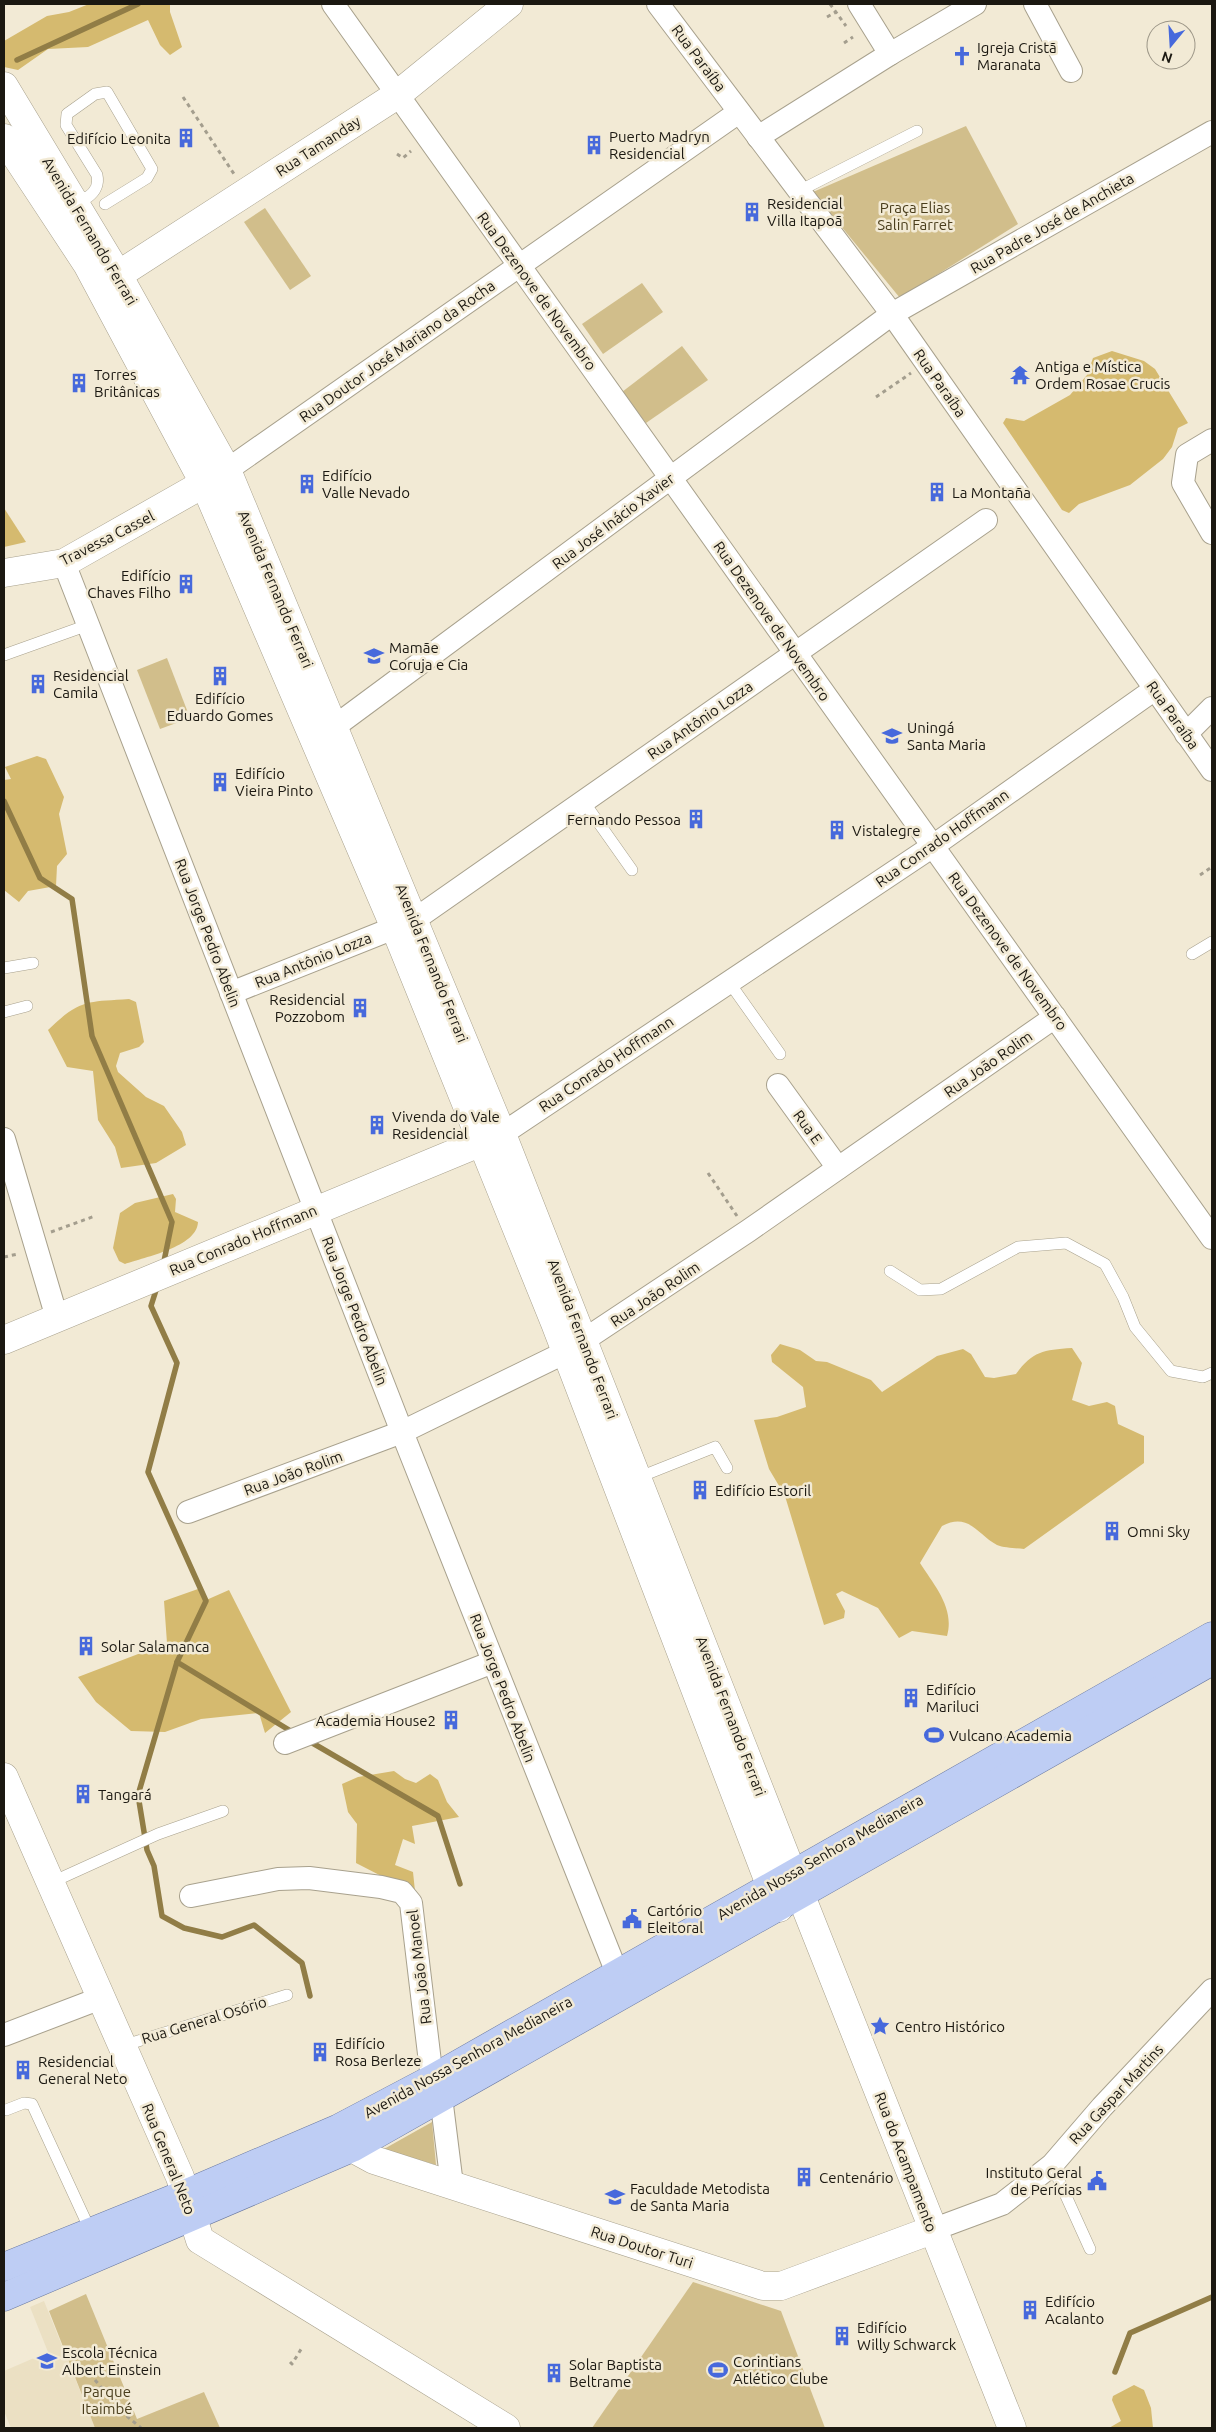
<svg xmlns="http://www.w3.org/2000/svg" width="1216" height="2432" font-family="Ubuntu,sans-serif">
<style>
.built{fill:#ebe0c3}
.green{fill:#d1be8b}
.forest{fill:#d5ba6f}
.lines{fill:none;stroke-linecap:round;stroke-linejoin:round}
.stream{stroke:#917d46;stroke-width:5.5}
.lane-casing{stroke:#a8a18d;stroke-width:12}
.street-casing{stroke:#a8a18d;stroke-width:24}
.secondary-casing{stroke:#a8a18d;stroke-width:29}
.primary-casing{stroke:#6978a0;stroke-width:29}
.path{stroke:#a49e8e;stroke-width:3;stroke-dasharray:4 4;stroke-linecap:butt}
.lane{stroke:#fff;stroke-width:11}
.street{stroke:#fff;stroke-width:22}
.secondary{stroke:#fff;stroke-width:28}
.primary{stroke:#becdf4;stroke-width:28}
.labels{text-anchor:middle;dominant-baseline:central;stroke-width:5;stroke-linejoin:round;paint-order:stroke}
.poi-label{font-size:15px;fill:#1b1811;stroke:#f2ead5;text-anchor:start}
.street-label{font-size:15px;fill:#1b1811;stroke:#f2ead5}
.park-label{font-size:15px;fill:#493d1c;stroke:#f2ead5}
</style>
<rect width="100%" height="100%" fill="#f2ead5"/>
<!-- built -->
<polygon class="built" points="44,2301 95,2428 11,2428 4,2411 4,2371 48,2352 30,2307"/>
<!-- green -->
<g class="green">
<polygon points="966,126 1018,224 900,298 813,192"/>
<polygon points="265,208 311,276 290,290 244,222"/>
<polygon points="642,283 663,312 603,354 582,324"/>
<polygon points="682,346 708,380 646,423 622,392"/>
<polygon points="167,658 190,718 160,729 137,670"/>
<polygon points="432,2122 436,2165 384,2149"/>
<polygon points="693,2282 781,2311 825,2428 592,2428"/>
<polygon points="86,2294 137,2419 204,2392 220,2428 95,2428 49,2311"/>
</g>
<!-- forest -->
<g class="forest">
<polygon points="89,4 170,4 170,12 182,47 170,55 160,45 148,20 88,47 48,49 18,70 4,67 4,41 47,16 69,12"/>
<polygon points="1112,351 1144,361 1155,369 1188,423 1178,428 1172,447 1163,459 1130,485 1079,504 1069,513 1062,510 1003,423 1006,418 1024,421 1070,395 1087,375 1093,358"/>
<polygon points="4,508 26,542 4,547"/>
<polygon points="37,756 46,759 64,797 59,814 67,854 57,866 56,886 28,891 19,902 4,890 4,780 11,779 5,767"/>
<path d="M129 999 136 1002 144 1042 139 1047 120 1053 116 1066 118 1072 146 1097 164 1106 182 1132 186 1145 156 1163 121 1168 115 1147 98 1120 93 1071 67 1067 48 1030C80 999 87 1002 129 999Z"/>
<path d="M173 1194 176 1199 175 1212 198 1222C197 1247 145 1257 125 1264L119 1261 113 1248 120 1213 135 1203Z"/>
<path d="M780 1344 800 1350 816 1361 827 1362 871 1380 882 1392 937 1356 963 1349 971 1354 985 1377 994 1378 1016 1374C1033 1351 1043 1350 1072 1348L1082 1363 1072 1400 1089 1406 1107 1402 1115 1406 1118 1424 1144 1436V1463L1024 1549C1016 1548 1004 1548 997 1545 978 1535 969 1512 942 1526L920 1563C934 1585 955 1608 947 1636L912 1631 899 1638 878 1608 842 1591 836 1594 845 1611 844 1618 824 1625 785 1496 769 1469 754 1420 777 1417 806 1407 803 1387 772 1362 771 1355Z"/>
<polygon points="198,1589 204,1601 229,1590 291,1712 265,1733 259,1713 201,1719 165,1732 131,1731 96,1702 78,1677 167,1643 164,1601"/>
<polygon points="394,1771 405,1779 416,1783 430,1774 438,1780 447,1802 459,1817 412,1826 415,1844 403,1839 395,1865 413,1872 415,1891 393,1882 356,1863 357,1824 348,1812 342,1784 358,1777"/>
<polygon points="1134,2385 1144,2390 1151,2408 1153,2428 1109,2428 1121,2421 1112,2400 1113,2396"/>
</g>
<g class="lines">
<!-- stream -->
<g class="stream">
<polyline points="17,60 138,4"/>
<polyline points="4,801 40,878 72,899 92,1036 172,1222 163,1266"/>
<polyline points="157,1287 151,1306 177,1363 148,1472 206,1601 177,1662 294,1733"/>
<polyline points="177,1662 138,1795 147,1850 154,1866 162,1916 184,1928 222,1937 254,1925 302,1963 310,1996"/>
<polyline points="309,1741 438,1816 460,1884"/>
<polyline points="1115,2372 1130,2333 1212,2297"/>
</g>
<defs>
<g id="lane">
<polyline points="799,191 917,131"/>
<path d="M72 198 88 197C96 191 99 185 97 175L66 125 67 114 95 94 107 92 152 169 147 178 105 204"/>
<polyline points="4,655 88,625"/>
<polyline points="584,802 632,870"/>
<polyline points="1192,954 1212,942"/>
<polyline points="4,968 33,963"/>
<polyline points="729,982 780,1054"/>
<polyline points="4,1012 27,1006"/>
<polyline points="890,1271 920,1290 941,1289 1018,1247 1066,1243 1105,1264 1123,1297 1135,1327 1171,1371 1203,1377 1212,1373"/>
<polyline points="637,1478 715,1447 727,1468"/>
<polyline points="50,1883 158,1834 223,1811"/>
<polyline points="122,2046 287,1995"/>
<polyline points="6,2110 24,2103 32,2104 91,2232"/>
<polyline points="1052,2165 1090,2249"/>
</g>
<g id="street">
<polyline points="333,4 1212,1238"/>
<polyline points="658,4 892,314 1212,770"/>
<polyline points="859,4 890,54"/>
<polyline points="1035,4 1071,71"/>
<polyline points="758,137 890,54 975,4"/>
<polyline points="1212,440 1187,455 1183,483 1212,533"/>
<polyline points="227,470 739,112"/>
<polyline points="64,563 402,1432 617,1973"/>
<polyline points="334,727 892,314 1212,132"/>
<polyline points="1186,734 1212,708"/>
<polyline points="231,993 414,920 986,520"/>
<polyline points="778,1085 838,1168"/>
<polyline points="502,1134 933,846 1155,689"/>
<polyline points="4,1139 57,1318"/>
<polyline points="188,1512 402,1432 566,1352 748,1231 1055,1017"/>
<polyline points="285,1743 493,1662"/>
<polyline points="191,1896 278,1879 309,1878 381,1887 402,1892 411,1903 432,2079"/>
<polyline points="4,2035 101,1998"/>
<polyline points="441,2097 452,2185"/>
<polyline points="932,2230 1002,2204 1052,2165 1102,2107 1212,1990"/>
</g>
<g id="secondary">
<polyline points="4,86 118,275 227,470 502,1134 809,1916 1012,2428"/>
<polyline points="4,138 87,264 205,485 395,928 555,1323 779,1908"/>
<polyline points="118,275 397,95 509,4"/>
<polyline points="4,573 64,563 219,475"/>
<polyline points="4,1340 496,1136"/>
<polyline points="4,1777 180,2177 200,2240 506,2428"/>
<polyline points="352,2148 374,2160 763,2286 781,2286 932,2230"/>
</g>
<g id="primary">
<polyline points="4,2267 185,2194 339,2128 432,2079 1212,1636"/>
<polyline points="4,2297 352,2148 1212,1661"/>
</g>
</defs>
<!-- lane casing -->
<use href="#lane" class="lane-casing"/>
<!-- street casing -->
<use href="#street" class="street-casing"/>
<!-- secondary casing -->
<use href="#secondary" class="secondary-casing"/>
<!-- primary casing -->
<use href="#primary" class="primary-casing"/>
<!-- path -->
<g class="path">
<polyline points="830,4 846,26"/>
<polyline points="827,17 836,12"/>
<polyline points="844,43 853,37"/>
<polyline points="183,97 234,174"/>
<polyline points="397,154 403,158 411,151"/>
<polyline points="876,397 911,373"/>
<polyline points="1200,875 1212,867"/>
<polyline points="708,1173 737,1216"/>
<polyline points="51,1232 95,1216"/>
<polyline points="4,1257 18,1254"/>
<polyline points="290,2362 292,2364 303,2346"/>
<polyline points="95,2380 122,2412 141,2428"/>
</g>
<!-- lane -->
<use href="#lane" class="lane"/>
<!-- street -->
<use href="#street" class="street"/>
<!-- secondary -->
<use href="#secondary" class="secondary"/>
<!-- primary -->
<use href="#primary" class="primary"/>
</g>
<!-- icons -->
<defs>
<symbol id="church-bare" viewBox="-9 -9 18 18"><path d="M-1.2-6h2.4v3.5h3.3v2.4h-3.3V6h-2.4V-.1h-3.3v-2.4h3.3Z" fill="#4769dc" stroke="#f2ead5" stroke-width="2.5" paint-order="stroke"/></symbol>
<symbol id="building-bare" viewBox="-9 -9 18 18"><path d="M-4-6H4V6H1V3H-1V6H-4ZM-2.5-4.3h1.7v1.8h-1.7ZM.8-4.3h1.7v1.8H.8ZM-2.5-1h1.7V.8h-1.7ZM.8-1h1.7V.8H.8Z" fill="#4769dc" stroke="#f2ead5" stroke-width="2.5" paint-order="stroke"/></symbol>
<symbol id="temple-bare" viewBox="-9 -9 18 18"><path d="M0-6L5-2H3V0L6.5 2.5H4V6H1.5V3h-3V6H-4V2.5H-6.5L-3 0V-2H-5Z" fill="#4769dc" stroke="#f2ead5" stroke-width="2.5" paint-order="stroke"/></symbol>
<symbol id="school-bare" viewBox="-9 -9 18 18"><path d="M0-5L7-2L0 1L-7-2ZM-4 1L0 2.5L4 1V4Q0 6-4 4Z" fill="#4769dc" stroke="#f2ead5" stroke-width="2.5" paint-order="stroke"/></symbol>
<symbol id="university-bare" viewBox="-9 -9 18 18"><path d="M0-5L7-2L0 1L-7-2ZM-4 1L0 2.5L4 1V4Q0 6-4 4Z" fill="#4769dc" stroke="#f2ead5" stroke-width="2.5" paint-order="stroke"/></symbol>
<symbol id="stadium-bare" viewBox="-9 -9 18 18"><path d="M0-5a6.5 5 0 1 0 0 10a6.5 5 0 1 0 0-10ZM-3.5-1.8h7v3.6h-7Z" fill="#4769dc" stroke="#f2ead5" stroke-width="2.5" paint-order="stroke"/></symbol>
<symbol id="civic-bare" viewBox="-9 -9 18 18"><path d="M-.6-6.5H3V-4.5H.6V-3L4-1V1h2V6H-6V1h2V-1L-.6-3ZM-1.2 2.5V6h2.4V2.5Z" fill="#4769dc" stroke="#f2ead5" stroke-width="2.5" paint-order="stroke"/></symbol>
<symbol id="sight-bare" viewBox="-9 -9 18 18"><path d="M0-6L1.8-2.2L6-1.7L2.9 1.2L3.7 5.4L0 3.3L-3.7 5.4L-2.9 1.2L-6-1.7L-1.8-2.2Z" fill="#4769dc" stroke="#f2ead5" stroke-width="2.5" paint-order="stroke"/></symbol>
</defs>
<g fill-rule="evenodd">
<use href="#church-bare" x="948" y="42" width="28" height="28"/>
<use href="#building-bare" x="172" y="124" width="28" height="28"/>
<use href="#building-bare" x="580" y="131" width="28" height="28"/>
<use href="#building-bare" x="738" y="198" width="28" height="28"/>
<use href="#temple-bare" x="1006" y="361" width="28" height="28"/>
<use href="#building-bare" x="65" y="369" width="28" height="28"/>
<use href="#building-bare" x="293" y="470" width="28" height="28"/>
<use href="#building-bare" x="923" y="478" width="28" height="28"/>
<use href="#building-bare" x="172" y="570" width="28" height="28"/>
<use href="#school-bare" x="360" y="642" width="28" height="28"/>
<use href="#building-bare" x="206" y="662" width="28" height="28"/>
<use href="#building-bare" x="24" y="670" width="28" height="28"/>
<use href="#university-bare" x="878" y="722" width="28" height="28"/>
<use href="#building-bare" x="206" y="768" width="28" height="28"/>
<use href="#building-bare" x="682" y="805" width="28" height="28"/>
<use href="#building-bare" x="823" y="816" width="28" height="28"/>
<use href="#building-bare" x="346" y="994" width="28" height="28"/>
<use href="#building-bare" x="363" y="1111" width="28" height="28"/>
<use href="#building-bare" x="686" y="1476" width="28" height="28"/>
<use href="#building-bare" x="1098" y="1517" width="28" height="28"/>
<use href="#building-bare" x="72" y="1632" width="28" height="28"/>
<use href="#building-bare" x="897" y="1684" width="28" height="28"/>
<use href="#building-bare" x="437" y="1706" width="28" height="28"/>
<use href="#stadium-bare" x="920" y="1721" width="28" height="28"/>
<use href="#building-bare" x="69" y="1780" width="28" height="28"/>
<use href="#civic-bare" x="618" y="1905" width="28" height="28"/>
<use href="#sight-bare" x="866" y="2012" width="28" height="28"/>
<use href="#building-bare" x="306" y="2038" width="28" height="28"/>
<use href="#building-bare" x="9" y="2056" width="28" height="28"/>
<use href="#building-bare" x="790" y="2163" width="28" height="28"/>
<use href="#civic-bare" x="1083" y="2167" width="28" height="28"/>
<use href="#university-bare" x="601" y="2183" width="28" height="28"/>
<use href="#building-bare" x="1016" y="2296" width="28" height="28"/>
<use href="#building-bare" x="828" y="2322" width="28" height="28"/>
<use href="#university-bare" x="33" y="2347" width="28" height="28"/>
<use href="#stadium-bare" x="704" y="2356" width="28" height="28"/>
<use href="#building-bare" x="540" y="2359" width="28" height="28"/>
</g>
<g class="labels">
<!-- poi labels -->
<g class="poi-label">
<text x="977" y="47">Igreja Cristã<tspan x="977" dy="17">Maranata</tspan></text>
<text x="609" y="136">Puerto Madryn<tspan x="609" dy="17">Residencial</tspan></text>
<text x="171" y="138" text-anchor="end">Edifício Leonita</text>
<text x="767" y="203">Residencial<tspan x="767" dy="17">Villa Itapoã</tspan></text>
<text x="1035" y="366">Antiga e Mística<tspan x="1035" dy="17">Ordem Rosae Crucis</tspan></text>
<text x="94" y="374">Torres<tspan x="94" dy="17">Britânicas</tspan></text>
<text x="322" y="475">Edifício<tspan x="322" dy="17">Valle Nevado</tspan></text>
<text x="952" y="492">La Montaña</text>
<text x="171" y="575" text-anchor="end">Edifício<tspan x="171" dy="17">Chaves Filho</tspan></text>
<text x="389" y="647">Mamãe<tspan x="389" dy="17">Coruja e Cia</tspan></text>
<text x="53" y="675">Residencial<tspan x="53" dy="17">Camila</tspan></text>
<text x="220" y="698" text-anchor="middle">Edifício<tspan x="220" dy="17">Eduardo Gomes</tspan></text>
<text x="907" y="727">Uningá<tspan x="907" dy="17">Santa Maria</tspan></text>
<text x="235" y="773">Edifício<tspan x="235" dy="17">Vieira Pinto</tspan></text>
<text x="681" y="819" text-anchor="end">Fernando Pessoa</text>
<text x="852" y="830">Vistalegre</text>
<text x="345" y="999" text-anchor="end">Residencial<tspan x="345" dy="17">Pozzobom</tspan></text>
<text x="392" y="1116">Vivenda do Vale<tspan x="392" dy="17">Residencial</tspan></text>
<text x="715" y="1490">Edifício Estoril</text>
<text x="1127" y="1531">Omni Sky</text>
<text x="101" y="1646">Solar Salamanca</text>
<text x="926" y="1689">Edifício<tspan x="926" dy="17">Mariluci</tspan></text>
<text x="436" y="1720" text-anchor="end">Academia House2</text>
<text x="949" y="1735">Vulcano Academia</text>
<text x="98" y="1794">Tangará</text>
<text x="647" y="1910">Cartório<tspan x="647" dy="17">Eleitoral</tspan></text>
<text x="895" y="2026">Centro Histórico</text>
<text x="335" y="2043">Edifício<tspan x="335" dy="17">Rosa Berleze</tspan></text>
<text x="38" y="2061">Residencial<tspan x="38" dy="17">General Neto</tspan></text>
<text x="1082" y="2172" text-anchor="end">Instituto Geral<tspan x="1082" dy="17">de Perícias</tspan></text>
<text x="819" y="2177">Centenário</text>
<text x="630" y="2188">Faculdade Metodista<tspan x="630" dy="17">de Santa Maria</tspan></text>
<text x="1045" y="2301">Edifício<tspan x="1045" dy="17">Acalanto</tspan></text>
<text x="857" y="2327">Edifício<tspan x="857" dy="17">Willy Schwarck</tspan></text>
<text x="62" y="2352">Escola Técnica<tspan x="62" dy="17">Albert Einstein</tspan></text>
<text x="733" y="2361">Corintians<tspan x="733" dy="17">Atlético Clube</tspan></text>
<text x="569" y="2364">Solar Baptista<tspan x="569" dy="17">Beltrame</tspan></text>
</g>
<!-- street labels -->
<g class="street-label">
<text transform="translate(699 58) rotate(53)">Rua Paraíba</text>
<text transform="translate(318 146) rotate(-33)">Rua Tamanday</text>
<text transform="translate(1052 223) rotate(-30)">Rua Padre José de Anchieta</text>
<text transform="translate(90 231) rotate(59)">Avenida Fernando Ferrari</text>
<text transform="translate(537 291) rotate(54)">Rua Dezenove de Novembro</text>
<text transform="translate(397 351) rotate(-35)">Rua Doutor José Mariano da Rocha</text>
<text transform="translate(940 383) rotate(55)">Rua Paraíba</text>
<text transform="translate(613 521) rotate(-37)">Rua José Inácio Xavier</text>
<text transform="translate(107 538) rotate(-27)">Travessa Cassel</text>
<text transform="translate(276 589) rotate(67)">Avenida Fernando Ferrari</text>
<text transform="translate(772 621) rotate(55)">Rua Dezenove de Novembro</text>
<text transform="translate(1173 715) rotate(55)">Rua Paraíba</text>
<text transform="translate(700 720) rotate(-35)">Rua Antônio Lozza</text>
<text transform="translate(942 838) rotate(-35)">Rua Conrado Hoffmann</text>
<text transform="translate(208 933) rotate(69)">Rua Jorge Pedro Abelin</text>
<text transform="translate(1008 951) rotate(54)">Rua Dezenove de Novembro</text>
<text transform="translate(313 960) rotate(-22)">Rua Antônio Lozza</text>
<text transform="translate(432 963) rotate(68)">Avenida Fernando Ferrari</text>
<text transform="translate(606 1064) rotate(-34)">Rua Conrado Hoffmann</text>
<text transform="translate(988 1064) rotate(-35)">Rua João Rolim</text>
<text transform="translate(808 1127) rotate(54)">Rua E</text>
<text transform="translate(243 1240) rotate(-23)">Rua Conrado Hoffmann</text>
<text transform="translate(655 1294) rotate(-34)">Rua João Rolim</text>
<text transform="translate(355 1311) rotate(69)">Rua Jorge Pedro Abelin</text>
<text transform="translate(583 1339) rotate(69)">Avenida Fernando Ferrari</text>
<text transform="translate(293 1473) rotate(-20)">Rua João Rolim</text>
<text transform="translate(503 1688) rotate(69)">Rua Jorge Pedro Abelin</text>
<text transform="translate(731 1716) rotate(69)">Avenida Fernando Ferrari</text>
<text transform="translate(820 1857) rotate(-30)">Avenida Nossa Senhora Medianeira</text>
<text transform="translate(419 1967) rotate(-97)">Rua João Manoel</text>
<text transform="translate(204 2020) rotate(-17)">Rua General Osório</text>
<text transform="translate(468 2057) rotate(-29)">Avenida Nossa Senhora Medianeira</text>
<text transform="translate(1116 2094) rotate(-47)">Rua Gaspar Martins</text>
<text transform="translate(169 2159) rotate(68)">Rua General Neto</text>
<text transform="translate(906 2162) rotate(69)">Rua do Acampamento</text>
<text transform="translate(642 2247) rotate(18)">Rua Doutor Turi</text>
</g>
<!-- park labels -->
<g class="park-label">
<text x="915" y="207">Praça Elias<tspan x="915" dy="17">Salin Farret</tspan></text>
<text x="107" y="2391">Parque<tspan x="107" dy="17">Itaimbé</tspan></text>
</g>
</g>
<!-- border -->
<rect width="1216" height="2432" fill="none" stroke="#1b1811" stroke-width="10"/>
<!-- north arrow -->
<g transform="translate(1171 45) rotate(198)"><circle r="24" fill="#f2ead5" stroke="#9c9687"/>
<path d="M0-4L9 19L0 12L-9 19Z" fill="#4769dc"/>
<text y="-8" font-size="14" font-weight="bold" text-anchor="middle" fill="#1b1811">N</text>
</g>
</svg>
